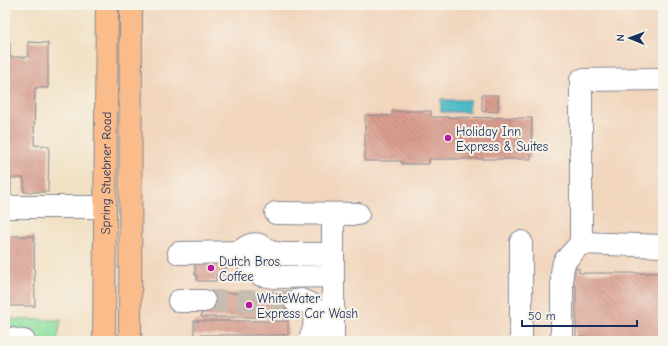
<svg xmlns="http://www.w3.org/2000/svg" width="668" height="346" font-family="'Comic Neue',sans-serif">
<style>
.built{fill:#f1d5bd}
.grass{fill:url(#grass-dots);stroke:#548880}
.water{fill:#4ebbc7;stroke:#347592}
.building{fill:url(#building-back-hatch)}
.lines{fill:none;stroke-linecap:round;stroke-linejoin:round}
.minor-tunnel{stroke:#c6bdb0;stroke-width:22;stroke-dasharray:22 11;stroke-linecap:butt}
.minor-casing{stroke:#868891;stroke-width:24}
.major-casing{stroke:#868891;stroke-width:24}
.minor{stroke:#fff;stroke-width:22}
.major{stroke:#fabc8b;stroke-width:22}
.poi-dot{fill:#b5179e;stroke:#f7f3e8;stroke-width:1.5}
.labels{text-anchor:middle;dominant-baseline:central;stroke-width:4;stroke-linejoin:round;paint-order:stroke}
.poi-label{font-size:13px;fill:#1b2f5e;stroke:#f7f3e8;text-anchor:start}
.street-label{font-size:13px;fill:#1b2f5e;stroke:#f7f3e8}
</style>
<defs>
<pattern id="grass-dots" width="8" height="8" patternUnits="userSpaceOnUse"><rect width="8" height="8" fill="#8ee1a1"/><path d="M2 2h.1M6 6h.1" fill="none" stroke="#7ac18d" stroke-width="1.8" stroke-linecap="round"/></pattern>
<pattern id="building-back-hatch" width="6" height="6" patternUnits="userSpaceOnUse"><rect width="6" height="6" fill="#da9e8f"/><path d="M-1 5l2 2M0 0l6 6M5-1l2 2" fill="none" stroke="#b08178"/></pattern>
</defs>
<rect width="100%" height="100%" fill="#f7f3e8"/>
<filter id="ink" filterUnits="userSpaceOnUse"><feTurbulence type="fractalNoise" baseFrequency=".025" numOctaves="2"/><feDisplacementMap in="SourceGraphic" scale="8" xChannelSelector="R" yChannelSelector="G"/><feConvolveMatrix kernelMatrix="1 2 1 2 8 2 1 2 1" color-interpolation-filters="sRGB"/></filter>
<filter id="wash" filterUnits="userSpaceOnUse"><feTurbulence type="fractalNoise" baseFrequency=".012" numOctaves="4" result="noise"/><feDisplacementMap in="SourceGraphic" scale="16" xChannelSelector="R" yChannelSelector="G"/><feGaussianBlur stdDeviation="0.9" result="paint"/><feColorMatrix in="noise" values="0 0 0 0 0 0 0 0 0 0 0 0 0 0 0 0 0 1.4 0 .05"/><feComposite in="paint" operator="in"/></filter>
<g filter="url(#wash)">
<rect width="100%" height="100%" fill="#f1e1c4"/>
<!-- built -->
<polygon class="built" points="141,5 663,5 663,341 139,341"/>
<!-- grass -->
<polygon class="grass" points="5,319 61,320 57,341 5,341"/>
<!-- water -->
<polygon class="water" points="441,99 446,99 446,100 469,100 469,112 441,112"/>
<g id="blocks">
<!-- building -->
<g class="building">
<polygon points="5,41 10,41 10,57 28,57 28,42 48,43 48,88 35,88 34,145 49,146 48,192 24,192 24,178 11,178 11,194 5,194"/>
<polygon points="482,95 498,95 498,112 482,111"/>
<polygon points="392,111 431,111 431,117 532,118 531,159 429,159 429,164 402,164 402,161 365,161 365,115 392,116"/>
<polygon points="5,236 34,236 35,306 5,306"/>
<polygon points="195,258 226,261 226,274 216,274 216,281 197,281 197,275 195,275"/>
<polygon points="571,268 579,268 579,273 663,273 663,338 576,337 576,286 571,286"/>
<polygon points="278,291 289,291 288,317 201,317 204,293 278,293"/>
<rect x="194" y="321" width="94" height="14"/>
</g>
</g>
</g>
<g filter="url(#ink)">
<use href="#blocks" fill-opacity="0" stroke="#868891" stroke-width="1"/>
<g class="lines">
<!-- minor-tunnel -->
<polyline class="minor-tunnel" points="204,301 295,301"/>
<defs>
<g id="minor">
<polyline points="5,207 105,207"/>
<polyline points="276,213 358,214"/>
<polyline points="333,214 333,341"/>
<polyline points="581,243 663,246"/>
<polyline points="179,253 250,252 253,254"/>
<path d="M333 254H281C278 253 274 253 271 252 268 251 266 249 263 247 255 241 246 246 240 252L253 270 261 275 274 277 333 276"/>
<polyline points="179,301 204,301"/>
<polyline points="295,301 301,300 310,304 315,310 314,329 309,341"/>
<polyline points="5,338 24,341"/>
<polyline points="521,341 521,242"/>
<polyline points="562,341 562,273 564,262 581,243 581,80 663,79"/>
</g>
<g id="major">
<path id="s1" d="M104 341 107 5"/>
<polyline points="130,341 131,5"/>
</g>
</defs>
<!-- minor casing -->
<use href="#minor" class="minor-casing"/>
<!-- major casing -->
<use href="#major" class="major-casing"/>
<!-- minor -->
<use href="#minor" class="minor"/>
<!-- major -->
<use href="#major" class="major"/>
</g>
</g>
<!-- markers -->
<g class="poi-dot">
<circle cx="448" cy="138" r="4"/>
<circle cx="211" cy="268" r="4"/>
<circle cx="249" cy="305" r="4"/>
</g>
<g class="labels">
<!-- poi labels -->
<g class="poi-label">
<text x="456" y="131">Holiday Inn<tspan x="456" dy="15">Express &amp; Suites</tspan></text>
<text x="219" y="261">Dutch Bros.<tspan x="219" dy="15">Coffee</tspan></text>
<text x="257" y="298">WhiteWater<tspan x="257" dy="15">Express Car Wash</tspan></text>
</g>
<!-- street labels -->
<g class="street-label">
<text stroke="none"><textPath href="#s1" startOffset="168">Spring Stuebner Road</textPath></text>
</g>
</g>
<!-- margin -->
<rect width="668" height="346" fill="none" stroke="#f7f3e8" stroke-width="20"/>
<!-- north arrow -->
<g transform="translate(630 38) rotate(271)" stroke="#f7f3e8" stroke-width="3" paint-order="stroke">
<path d="M0-3L7 15L0 10L-7 15Z" fill="#1b2f5e"/>
<text y="-6" font-size="11" font-weight="bold" text-anchor="middle" fill="#1b2f5e">N</text>
</g>
<!-- scale -->
<path d="M522 320v6h115v-6" fill="none" stroke="#1b2f5e" stroke-width="2"/>
<text x="528" y="320" font-size="12" fill="#1b2f5e" stroke="#f7f3e8" stroke-width="3" paint-order="stroke">50 m</text>
</svg>
